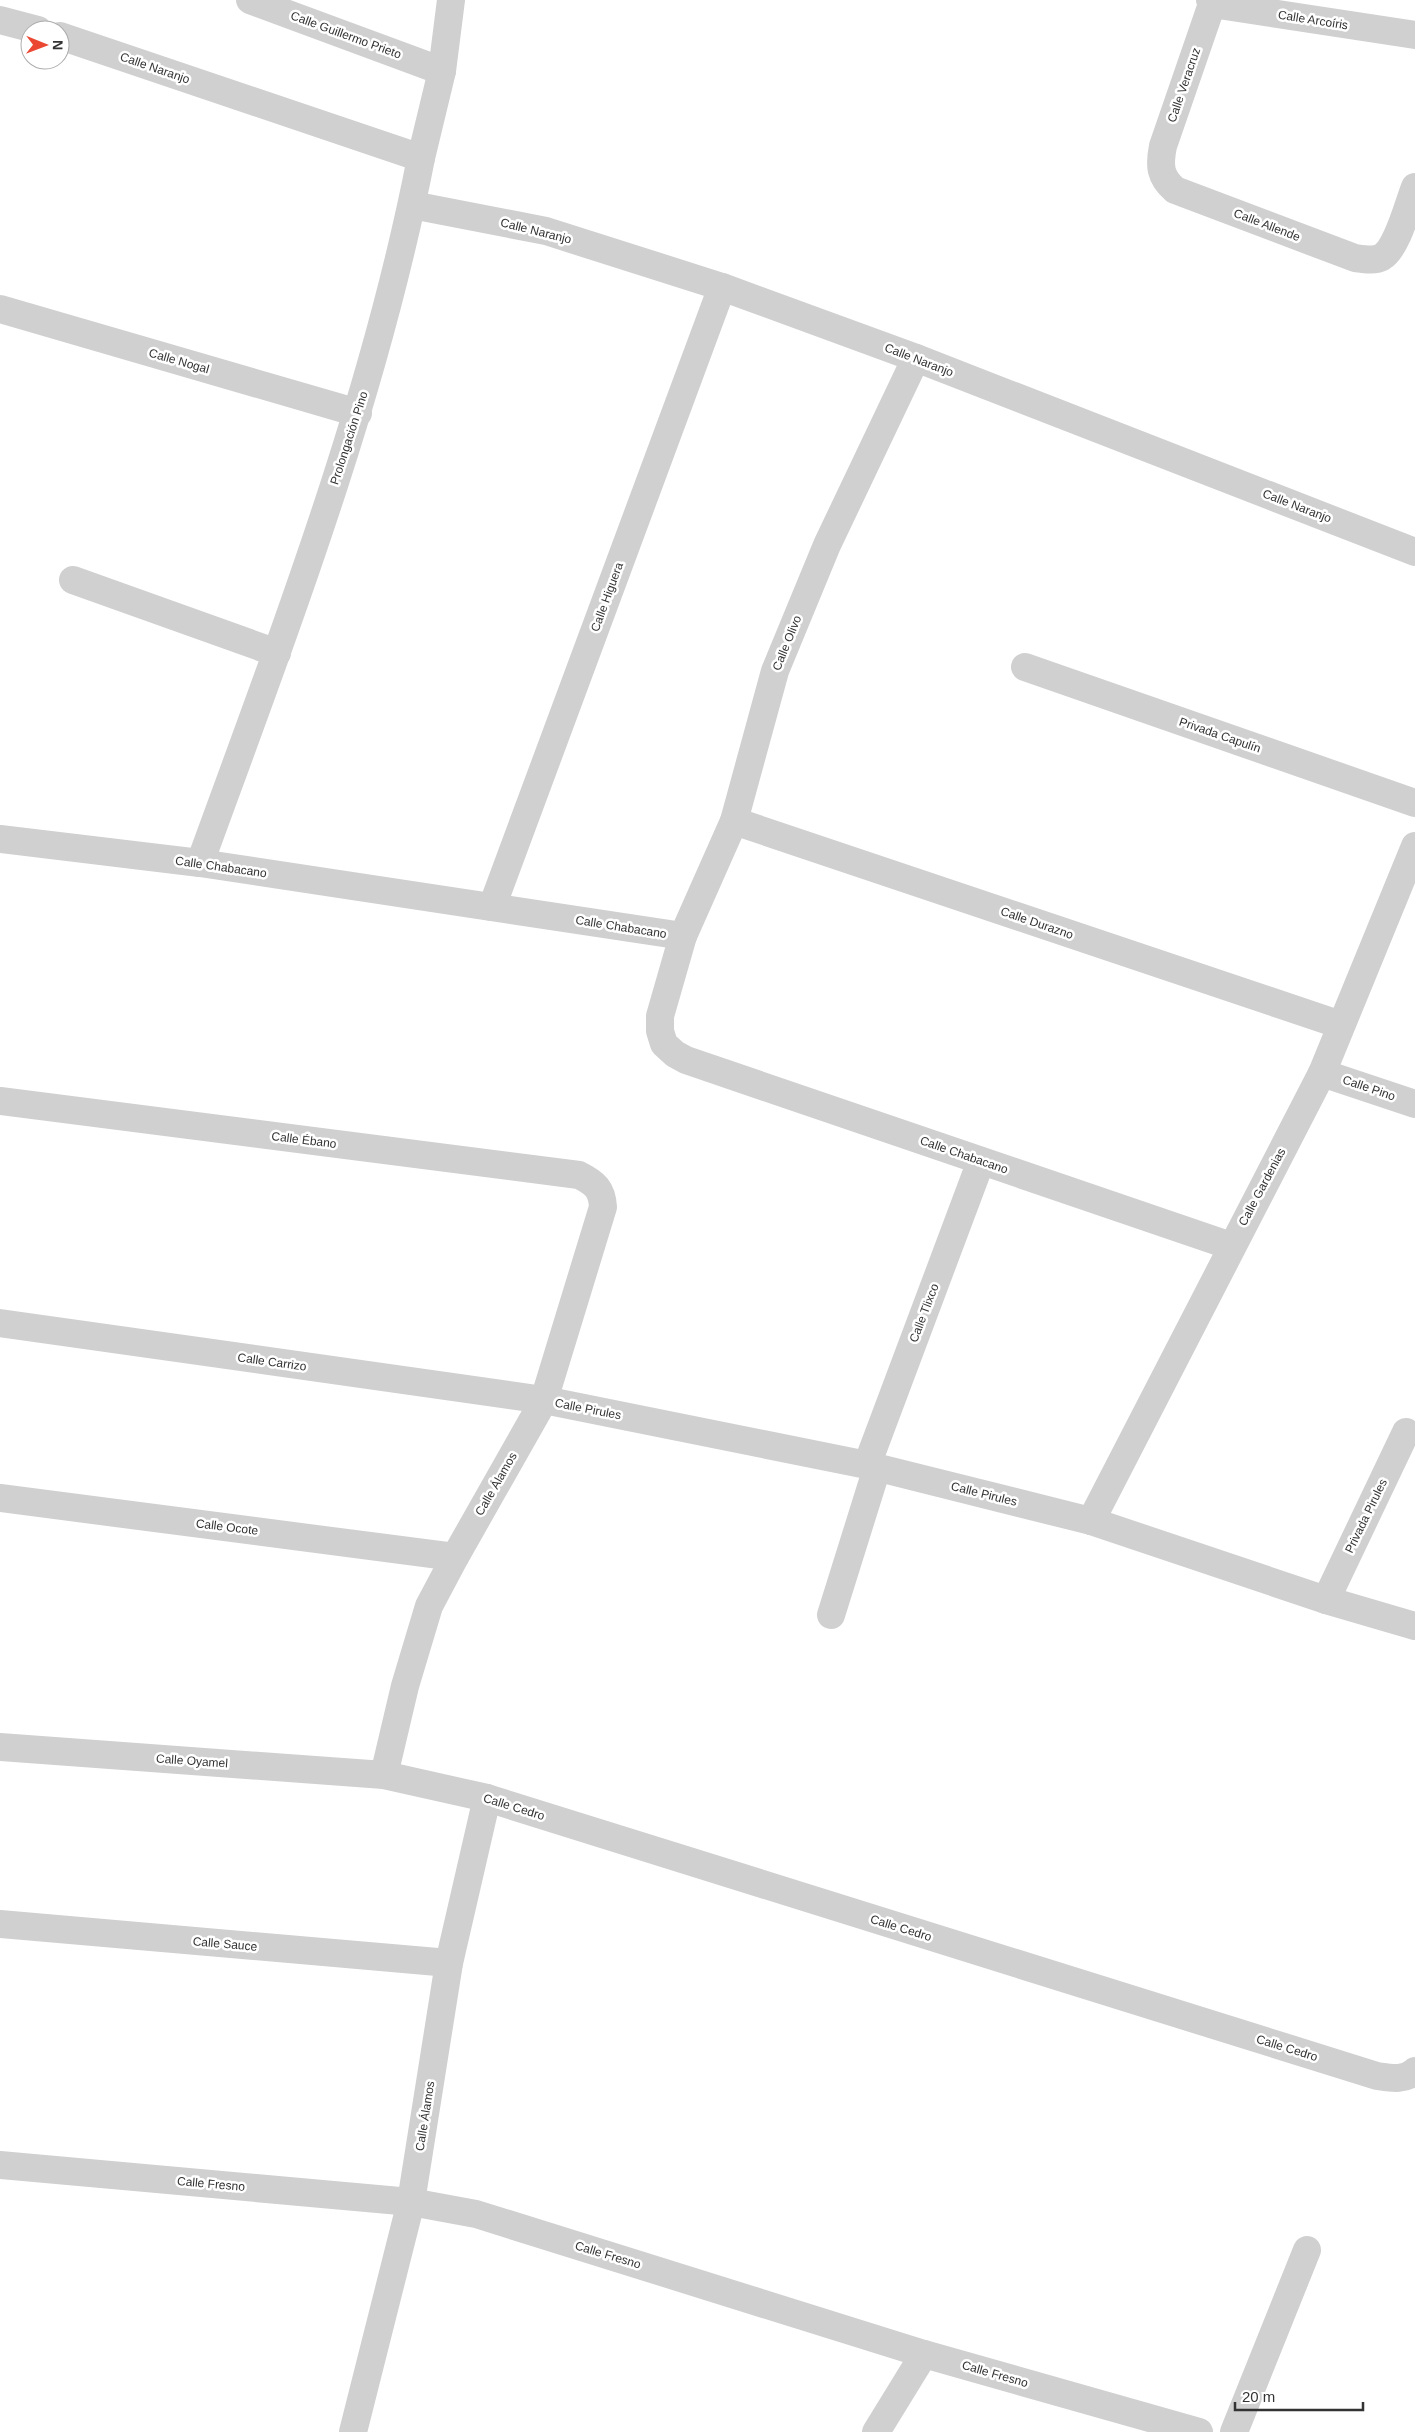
<svg xmlns="http://www.w3.org/2000/svg" width="1415" height="2432" font-family="Helvetica,sans-serif">
<style>
.lines{fill:none;stroke-linecap:round;stroke-linejoin:round}
.minor{stroke:#d0d0d0;stroke-width:28}
.tertiary{stroke:#d0d0d0;stroke-width:28}
.labels{text-anchor:middle;dominant-baseline:central;stroke-width:5;stroke-linejoin:round;paint-order:stroke}
.street-label{font-size:12px;fill:#333;stroke:#fff}
</style>
<rect width="100%" height="100%" fill="#fff"/>
<g class="lines">
<!-- minor -->
<g class="minor">
<polyline points="250,0 442,71"/>
<polyline points="1210,0 1212,4 1415,35"/>
<path d="M1218 0 1212 4 1163 146C1159 166 1160 177 1175 190L1355 258C1363 259 1375 261 1382 257 1398 247 1408 204 1415 187"/>
<polyline points="412,205 546,231 722,287 916,358 1415,552"/>
<polyline points="0,309 358,413"/>
<polyline points="916,358 827,545 775,671 734,821 683,936 660,1016 660,1031 664,1044 675,1054 686,1060 1231,1246"/>
<polyline points="73,580 277,653"/>
<polyline points="1025,667 1415,803"/>
<polyline points="734,821 1341,1025"/>
<polyline points="0,839 200,863 683,936"/>
<path d="M200 863C284 632 374 400 421 158"/>
<polyline points="492,907 722,287"/>
<polyline points="1322,1073 1415,1104"/>
<path d="M0 1101 579 1175C595 1183 602 1189 603 1207L544 1400 455 1557 429 1606 405 1686 384 1775"/>
<polyline points="0,1323 544,1400 867,1465 1091,1521 1326,1600 1415,1626"/>
<polyline points="867,1465 981,1161"/>
<polyline points="0,1498 455,1557"/>
<polyline points="1091,1521 1322,1073 1415,846"/>
<polyline points="1326,1600 1406,1432"/>
<polyline points="831,1615 877,1468"/>
<path d="M0 1747 384 1775 487 1798 1377 2076C1391 2078 1404 2081 1415 2071"/>
<polyline points="0,1924 449,1963"/>
<polyline points="411,2202 449,1963 487,1798"/>
<polyline points="876,2432 924,2354"/>
<polyline points="1234,2432 1307,2250"/>
</g>
<!-- tertiary -->
<g class="tertiary">
<polyline points="0,20 38,30"/>
<polyline points="60,36 421,158 442,71 451,0"/>
<polyline points="0,2165 411,2202 476,2214 924,2354 1199,2432"/>
<polyline points="353,2432 411,2202"/>
</g>
</g>
<g class="labels">
<!-- street labels -->
<g class="street-label">
<text transform="translate(1313 20) rotate(9)">Calle Arcoíris</text>
<text transform="translate(346 35) rotate(20)">Calle Guillermo Prieto</text>
<text transform="translate(155 68) rotate(19)">Calle Naranjo</text>
<text transform="translate(1184 85) rotate(-71)">Calle Veracruz</text>
<text transform="translate(1267 225) rotate(21)">Calle Allende</text>
<text transform="translate(536 231) rotate(14)">Calle Naranjo</text>
<text transform="translate(919 360) rotate(21)">Calle Naranjo</text>
<text transform="translate(179 361) rotate(16)">Calle Nogal</text>
<text transform="translate(349 438) rotate(-72)">Prolongación Pino</text>
<text transform="translate(1297 506) rotate(21)">Calle Naranjo</text>
<text transform="translate(607 597) rotate(-70)">Calle Higuera</text>
<text transform="translate(787 643) rotate(-68)">Calle Olivo</text>
<text transform="translate(1220 735) rotate(19)">Privada Capulín</text>
<text transform="translate(221 867) rotate(8)">Calle Chabacano</text>
<text transform="translate(1037 923) rotate(19)">Calle Durazno</text>
<text transform="translate(621 927) rotate(9)">Calle Chabacano</text>
<text transform="translate(1369 1088) rotate(19)">Calle Pino</text>
<text transform="translate(304 1140) rotate(7)">Calle Ébano</text>
<text transform="translate(964 1155) rotate(19)">Calle Chabacano</text>
<text transform="translate(1262 1187) rotate(-62)">Calle Gardenias</text>
<text transform="translate(924 1313) rotate(-69)">Calle Tlixco</text>
<text transform="translate(272 1362) rotate(8)">Calle Carrizo</text>
<text transform="translate(588 1409) rotate(11)">Calle Pirules</text>
<text transform="translate(496 1484) rotate(-60)">Calle Álamos</text>
<text transform="translate(984 1494) rotate(14)">Calle Pirules</text>
<text transform="translate(1366 1516) rotate(-64)">Privada Pirules</text>
<text transform="translate(227 1527) rotate(7)">Calle Ocote</text>
<text transform="translate(192 1761) rotate(4)">Calle Oyamel</text>
<text transform="translate(514 1807) rotate(17)">Calle Cedro</text>
<text transform="translate(901 1928) rotate(17)">Calle Cedro</text>
<text transform="translate(225 1944) rotate(5)">Calle Sauce</text>
<text transform="translate(1287 2048) rotate(17)">Calle Cedro</text>
<text transform="translate(425 2116) rotate(-81)">Calle Álamos</text>
<text transform="translate(211 2184) rotate(5)">Calle Fresno</text>
<text transform="translate(608 2255) rotate(17)">Calle Fresno</text>
<text transform="translate(995 2374) rotate(16)">Calle Fresno</text>
</g>
</g>
<!-- north arrow -->
<g transform="translate(45 45) rotate(91)"><circle r="24" fill="#ffffff" stroke="#adadad"/>
<path d="M0-4L9 19L0 12L-9 19Z" fill="#eb4834"/>
<text y="-8" font-size="14" font-weight="bold" text-anchor="middle" fill="#333333">N</text>
</g>
<!-- scale -->
<path d="M1235 2402v8h128v-8" fill="none" stroke="#333333" stroke-width="2.5"/>
<text x="1242" y="2402" font-size="15" fill="#333333" stroke="#ffffff" stroke-width="4" paint-order="stroke">20 m</text>
</svg>
